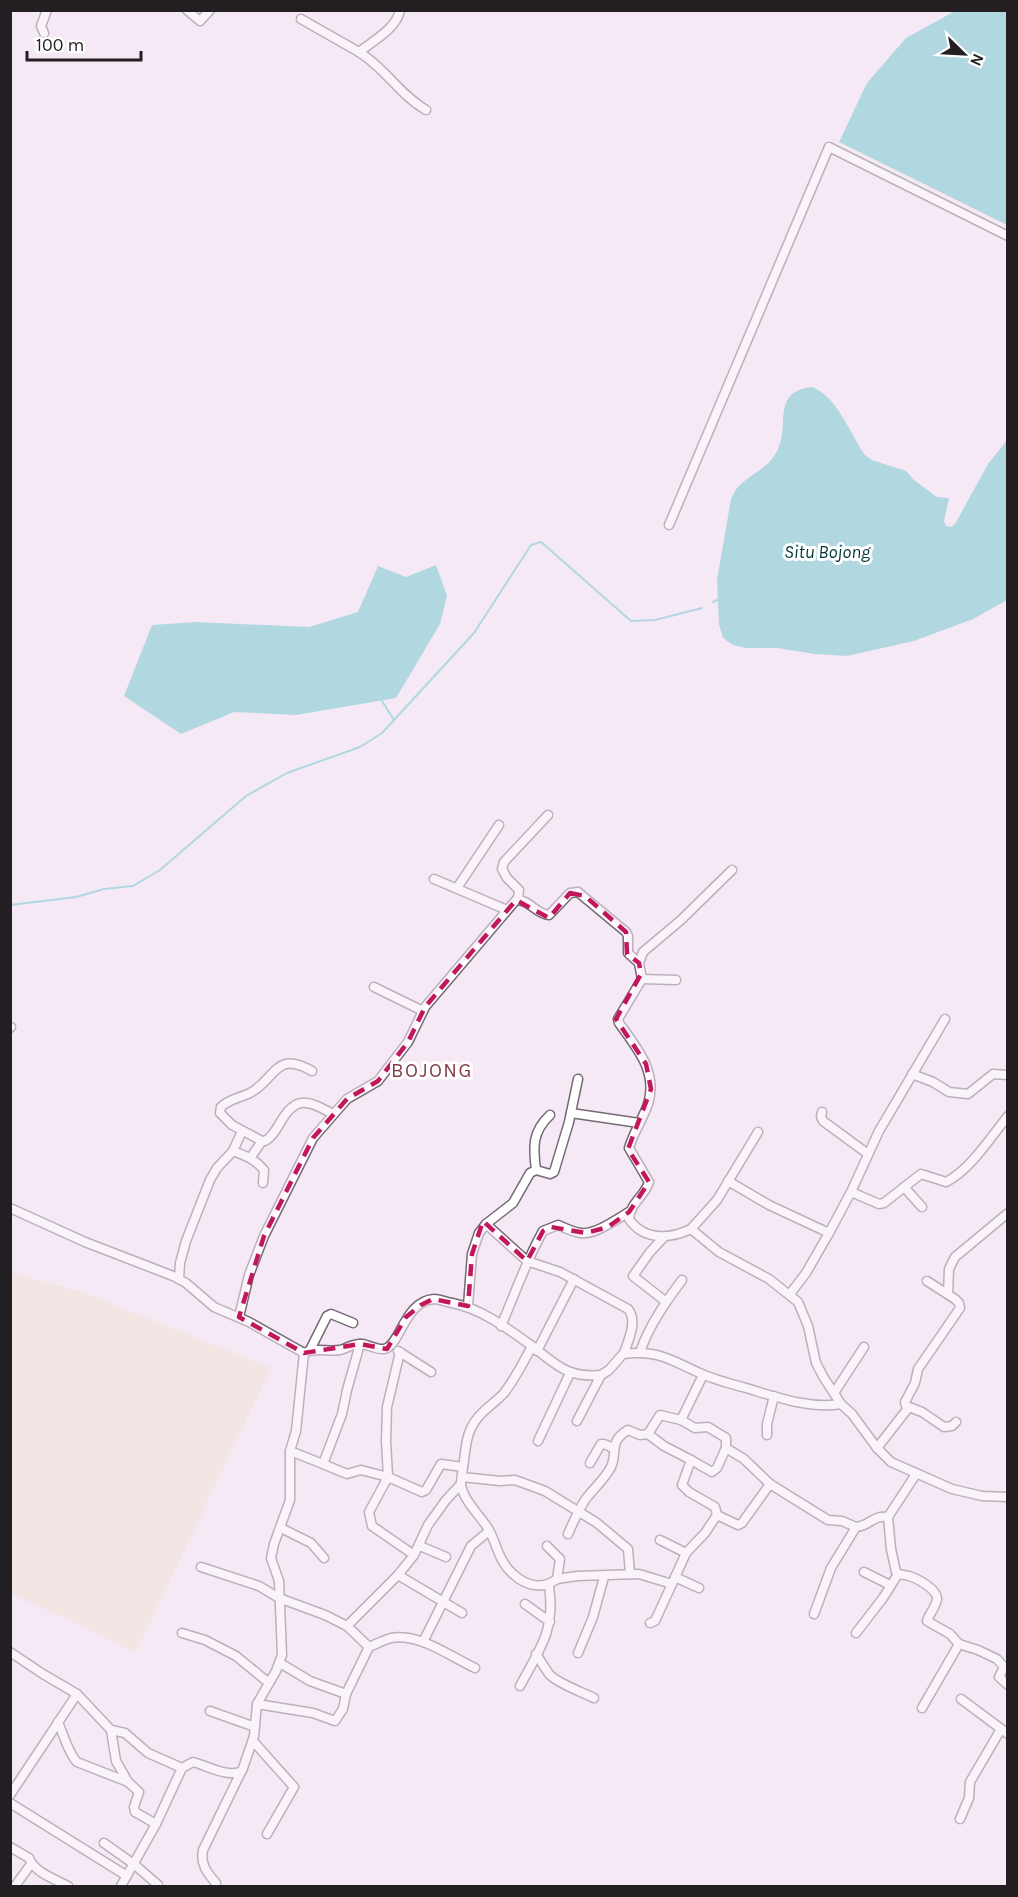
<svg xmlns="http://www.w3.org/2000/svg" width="1018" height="1897" font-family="Karla,sans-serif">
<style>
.industrial{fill:#eee2ce}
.water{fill:#5ec1c6}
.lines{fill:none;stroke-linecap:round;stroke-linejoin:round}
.stream{stroke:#5ec1c6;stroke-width:2}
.minor-casing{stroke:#756a75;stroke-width:11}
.minor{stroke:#fff;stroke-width:8}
.marked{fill:none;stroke:#c2185b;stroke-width:4.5;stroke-dasharray:12 8;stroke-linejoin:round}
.labels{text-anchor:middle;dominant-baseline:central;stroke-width:6;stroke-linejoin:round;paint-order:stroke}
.water-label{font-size:18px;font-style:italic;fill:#023537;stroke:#fff}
.quarter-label{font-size:20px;letter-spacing:1.5px;fill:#853d4c;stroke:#fff}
</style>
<rect width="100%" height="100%" fill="#f6e9f6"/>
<!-- industrial -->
<polygon class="industrial" points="11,1272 86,1293 271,1368 136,1653 11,1593"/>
<!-- water -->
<g class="water">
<polygon points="955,11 1007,12 1007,225 839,142 867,83 906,38"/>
<path d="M812 387C837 396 850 434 865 455L872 460 906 471 914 480 937 497 949 498 944 521 946 526 951 527 955 524 988 464 1007 440V600L973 619 914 641 847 656 815 654 777 648H746L733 645 723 638 719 624 717 580 731 499C733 496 735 490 738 487 751 473 769 469 778 449 790 423 771 392 812 387Z"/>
<polygon points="436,565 447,596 440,624 396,698 296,715 234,712 181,734 124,696 152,625 196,622 309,627 358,612 378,566 406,577"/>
</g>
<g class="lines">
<!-- stream -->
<g class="stream">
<polyline points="713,602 719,599"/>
<polyline points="382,701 394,720"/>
<polyline points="10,905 76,897 104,889 133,886 160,870 246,796 287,773 360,747 382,733 474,633 531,545 541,542 631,621 655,620 702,608"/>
</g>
<defs>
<g id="minor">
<polyline points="187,10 200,21 210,10"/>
<path d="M400 10C397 28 373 41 359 52 385 68 400 95 426 110"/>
<polyline points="301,19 359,52"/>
<polyline points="44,33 41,26 47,10"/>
<polyline points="669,525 829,147 1008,236"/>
<path d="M732 870 681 920 643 952 639 963 642 979 618 1019 619 1023C637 1048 658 1072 648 1104 643 1119 633 1133 629 1148L649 1182C645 1196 630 1203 629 1219 644 1241 670 1239 691 1229L719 1252 769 1279 798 1302 808 1326 816 1363 824 1378 841 1404 852 1414 877 1448 891 1462 952 1489 982 1496 1008 1497"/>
<polyline points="434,879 507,910"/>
<polyline points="457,888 499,825"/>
<polyline points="518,899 519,890 507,878 502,869 504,862 548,815"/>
<polyline points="642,979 676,980"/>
<polyline points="374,987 423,1011"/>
<polyline points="10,1028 11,1027"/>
<path d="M312 1071C275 1050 277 1078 250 1093 240 1098 229 1099 221 1107L220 1113 232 1125 262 1141H265C272 1137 276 1130 280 1123 296 1094 309 1101 333 1114"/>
<polyline points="912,1074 933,1082 949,1092 968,1094 993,1074 1008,1075"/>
<polyline points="822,1112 821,1117 823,1121 868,1154"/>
<polyline points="571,1113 639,1123"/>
<path d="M233 1151C246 1156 255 1159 264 1170L263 1183"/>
<polyline points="251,1157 262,1141"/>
<path d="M536 1170C533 1147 532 1132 550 1115"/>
<polyline points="728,1181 769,1205 829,1233"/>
<polyline points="904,1187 922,1207"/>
<path d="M851 1192 879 1204 884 1203 921 1174 946 1182C971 1169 990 1138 1008 1116"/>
<polyline points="10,1208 85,1242 173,1276 186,1283 214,1307 249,1322 304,1353"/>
<path d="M486 1224 527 1261 560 1272 628 1309C638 1321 628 1341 624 1353"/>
<polyline points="691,1229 717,1200 758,1132"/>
<polyline points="664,1237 650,1252 633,1276 665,1301"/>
<polyline points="179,1279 180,1263 186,1241 210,1180 217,1168 233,1151 242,1131"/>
<polyline points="790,1294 806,1273 829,1233 851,1192 879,1131 945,1019"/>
<polyline points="948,1294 949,1269 955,1257 1008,1213"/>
<polyline points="468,1306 472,1254 479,1233 486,1224 513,1203 530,1173 536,1170 550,1174 554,1172 569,1122 578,1079"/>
<path d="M239 1317 249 1275 264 1236 313 1138 347 1099 378 1081 408 1042 425 1007 516 900C529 899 536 914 549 915L570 893 578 892 626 932 628 936V953L639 963"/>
<path d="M501 1326C515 1294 526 1261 543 1231L558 1225C565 1228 573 1232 581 1233 595 1235 617 1219 629 1212"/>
<path d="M532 1346C523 1363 515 1379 504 1393 498 1400 490 1405 483 1412 468 1426 466 1441 464 1461 463 1468 461 1477 461 1484 463 1501 481 1516 489 1530 497 1545 499 1562 513 1574 526 1586 543 1590 557 1579L577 1576 639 1574 672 1584 686 1553 705 1533 717 1515 738 1525 742 1523 770 1484 828 1520 842 1521 856 1527C870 1526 872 1515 888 1517"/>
<polyline points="310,1350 327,1316 331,1314 353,1323"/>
<polyline points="398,1351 431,1372"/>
<polyline points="537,1351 574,1279"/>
<path d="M640 1352C650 1324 665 1303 682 1280"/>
<polyline points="834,1393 864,1347"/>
<polyline points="907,1409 905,1402 915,1383 918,1369 960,1308 959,1303 955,1299 927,1281"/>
<polyline points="681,1420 695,1428 708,1427 726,1438 726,1448"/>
<polyline points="577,1421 601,1375"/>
<polyline points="648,1434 664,1446 691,1460 682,1485 689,1492 715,1507 717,1515"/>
<polyline points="767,1435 767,1424 774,1396"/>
<polyline points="538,1441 570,1373"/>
<polyline points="877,1448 909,1407 922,1412 944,1427 952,1426 956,1422"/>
<polyline points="290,1451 323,1464 342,1414 347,1390 360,1344"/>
<polyline points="691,1460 712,1472 717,1468 726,1448 744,1459 770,1484"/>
<polyline points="590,1463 601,1444 604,1444 613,1448"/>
<polyline points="323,1464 347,1474 361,1470 388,1477 386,1441 387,1407 400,1352"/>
<path d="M916 1474 888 1517 891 1549 896 1572C901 1576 903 1574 909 1576 917 1578 938 1590 937 1599 936 1607 929 1614 927 1621L950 1634 959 1644 978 1650 997 1659 1004 1667 999 1677 1008 1685"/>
<polyline points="462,1477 500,1481 515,1480 545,1491 597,1523 628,1549 630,1574"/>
<polyline points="281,1528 311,1543 324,1558"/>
<path d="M568 1534C573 1523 578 1511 585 1500 593 1489 605 1479 611 1467 618 1452 608 1442 628 1430L640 1435 648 1434 660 1415 681 1420 703 1375"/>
<polyline points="660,1540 686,1553"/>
<polyline points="420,1546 446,1557"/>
<polyline points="547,1546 560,1559 557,1579"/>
<polyline points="414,1555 372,1526 369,1512 388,1477 422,1492 426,1490 441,1464 463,1467"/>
<polyline points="201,1567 259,1586 279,1598 325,1615 347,1626 369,1647 346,1694 343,1709 335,1721 313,1713 257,1704"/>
<polyline points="864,1572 890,1585"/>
<polyline points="398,1575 462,1613"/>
<polyline points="675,1577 699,1588"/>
<polyline points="525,1604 550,1622"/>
<polyline points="814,1614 831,1568 856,1527"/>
<polyline points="650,1623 655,1621 672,1584"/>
<polyline points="347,1626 398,1575 414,1555 428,1525 446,1500 461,1484"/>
<polyline points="182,1633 205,1640 236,1656 269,1683"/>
<polyline points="856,1633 883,1598 898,1574"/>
<polyline points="423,1642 471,1546 489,1531"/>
<path d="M369 1647C376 1644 384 1640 391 1638 420 1633 451 1657 475 1668"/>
<polyline points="10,1652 43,1674 77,1694 111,1730 125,1733 148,1753 182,1768"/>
<polyline points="578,1653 593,1617 604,1577"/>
<path d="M536 1654C541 1661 545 1669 550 1675 559 1684 582 1692 594 1698"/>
<polyline points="280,1663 310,1681 346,1694"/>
<path d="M520 1686C539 1650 556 1630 549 1586"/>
<polyline points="961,1699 1008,1734"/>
<polyline points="922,1708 959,1644"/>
<polyline points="210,1711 255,1727"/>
<path d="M58 1722C63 1734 69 1754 77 1762L128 1782 139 1792 134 1807 135 1812 156 1824"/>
<polyline points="111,1730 116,1761 128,1782"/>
<polyline points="253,1741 294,1787 267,1834"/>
<polyline points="10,1795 77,1694"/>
<polyline points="10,1803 127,1876"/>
<polyline points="960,1819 969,1798 970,1782 1001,1729"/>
<polyline points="104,1843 135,1865 158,1885"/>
<path d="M10 1847 29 1858C35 1873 55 1879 68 1886"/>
<polyline points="15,1886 31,1864"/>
<path d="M121 1886 156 1824 182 1768 193 1762C208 1766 228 1778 242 1771L254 1736 257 1704 276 1671 282 1655 279 1581 271 1558 274 1544 290 1500V1451L296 1431 304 1353C316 1347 327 1352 340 1350 348 1348 353 1343 362 1344 369 1345 377 1350 384 1349 400 1347 404 1301 434 1299 439 1299 446 1302 452 1303 482 1309 507 1328 532 1346 557 1365 567 1378 601 1375L609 1370 623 1354C658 1349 672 1361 702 1374 716 1380 731 1384 746 1388 776 1397 809 1409 841 1404"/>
<path d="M216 1886V1883C207 1873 200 1864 203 1850L241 1772"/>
</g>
</defs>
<!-- minor casing -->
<use href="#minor" class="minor-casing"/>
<!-- minor -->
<use href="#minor" class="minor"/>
</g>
<!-- marked area -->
<path d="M0 0H1018V1897H0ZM570 893 585 896 626 932 627 954 639 963 641 974 616 1019 646 1064 651 1089 628 1149 649 1182 629 1212 608 1227 586 1233 551 1227 543 1231 527 1261 483 1221 472 1254 468 1306 433 1299 421 1305 406 1317 387 1349 360 1344 304 1353 239 1317 264 1236 313 1138 347 1099 378 1081 408 1042 425 1007 516 900 549 918Z" fill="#f6e9f6" fill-opacity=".55" fill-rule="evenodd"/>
<path class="marked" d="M570 893 585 896 626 932 627 954 639 963 641 974 616 1019 646 1064 651 1089 628 1149 649 1182 629 1212 608 1227 586 1233 551 1227 543 1231 527 1261 483 1221 472 1254 468 1306 433 1299 421 1305 406 1317 387 1349 360 1344 304 1353 239 1317 264 1236 313 1138 347 1099 378 1081 408 1042 425 1007 516 900 549 918Z"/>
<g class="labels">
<!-- water labels -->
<g class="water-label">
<text x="827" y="552">Situ Bojong</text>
</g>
<!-- quarter labels -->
<g class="quarter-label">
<text x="432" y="1070">BOJONG</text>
</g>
</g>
<!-- border -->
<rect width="1018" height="1897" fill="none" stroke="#221e22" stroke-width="24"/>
<!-- north arrow -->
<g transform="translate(964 54) rotate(114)" stroke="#ffffff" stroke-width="4.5" paint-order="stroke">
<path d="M0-4.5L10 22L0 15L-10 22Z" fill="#221e22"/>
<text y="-9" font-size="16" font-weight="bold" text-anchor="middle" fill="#221e22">N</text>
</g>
<!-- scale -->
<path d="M27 51v9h114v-9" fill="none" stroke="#221e22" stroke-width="3"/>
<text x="36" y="51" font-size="18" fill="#221e22" stroke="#ffffff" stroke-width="4.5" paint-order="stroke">100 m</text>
</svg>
